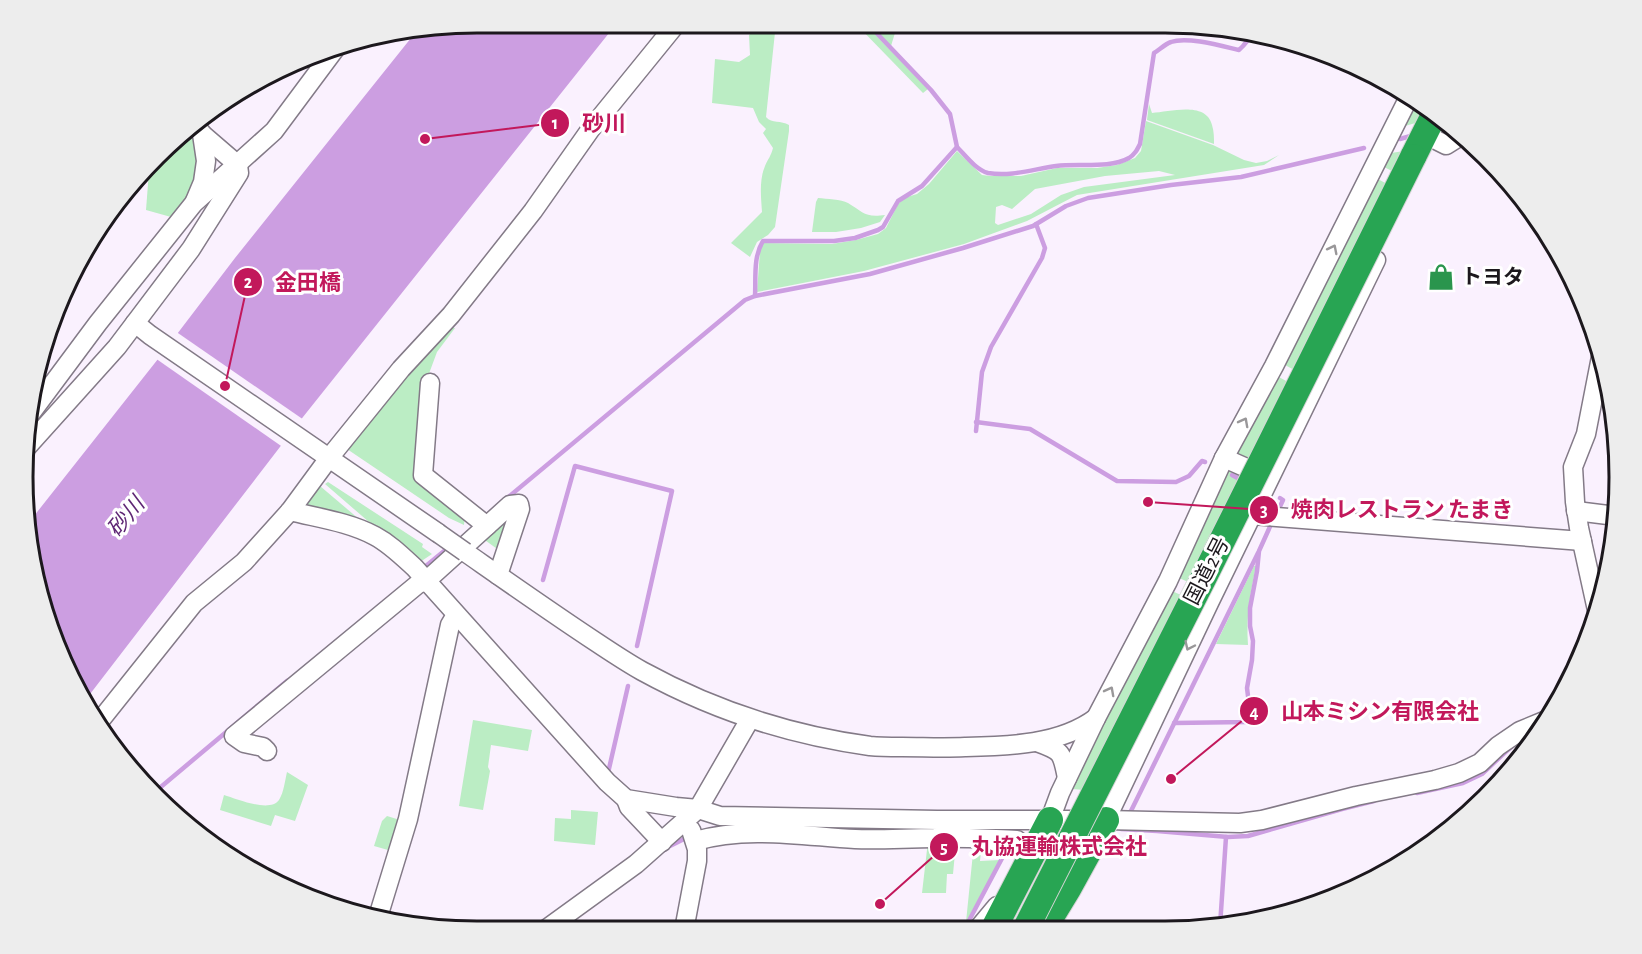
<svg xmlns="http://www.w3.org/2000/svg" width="1642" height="954" font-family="'Alegreya Sans','Noto Sans JP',sans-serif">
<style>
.green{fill:#bbedc4;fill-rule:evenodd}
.water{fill:#cc9ee1}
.pier{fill:#faf1fe}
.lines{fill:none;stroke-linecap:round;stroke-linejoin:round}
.stream{stroke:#cc9ee1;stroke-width:4.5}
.minor-casing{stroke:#837a87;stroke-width:21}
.highway-casing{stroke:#d6d5d6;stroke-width:28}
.minor{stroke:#fff;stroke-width:18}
.highway{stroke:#28a553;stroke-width:26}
.minor-bridge-casing{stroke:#837a87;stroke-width:21;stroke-linecap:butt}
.highway-bridge-casing{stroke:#d6d5d6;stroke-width:28;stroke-linecap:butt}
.minor-bridge{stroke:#fff;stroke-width:18}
.highway-bridge{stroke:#28a553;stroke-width:26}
.oneway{stroke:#999799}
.labels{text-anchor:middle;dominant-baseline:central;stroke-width:6;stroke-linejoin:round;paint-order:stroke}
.poi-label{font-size:21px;font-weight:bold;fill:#1c181d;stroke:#fff;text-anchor:start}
.street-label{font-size:21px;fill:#1c181d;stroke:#fff}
.water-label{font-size:22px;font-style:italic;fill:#5f2775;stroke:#fff}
.rim{fill:none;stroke:#1c181d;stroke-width:3}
.leader{fill:none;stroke:#c2185b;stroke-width:2}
.callout-dot{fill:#c2185b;stroke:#fff;stroke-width:2}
.mark-label{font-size:18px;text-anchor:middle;font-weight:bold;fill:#fff}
.callout-label{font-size:22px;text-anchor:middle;font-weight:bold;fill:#c2185b;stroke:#fff;stroke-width:6;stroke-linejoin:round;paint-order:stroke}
</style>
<rect width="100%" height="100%" fill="#faf1fe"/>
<!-- green -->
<g class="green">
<path d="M761 23H776L766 117C772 124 781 120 789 125V131L775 227 768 235 757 242 750 257 731 243 762 212C761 197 759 180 765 166 768 159 771 156 773 148L763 133 766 129 759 122 753 108 712 103 715 59 739 62 750 55 749 35Z"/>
<polygon points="855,23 864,23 928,89 923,93"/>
<polygon points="869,23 898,23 891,46"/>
<polygon points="1417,99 1427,107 1419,122 1405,126 1391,153 1404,151 1394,172 1382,166"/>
<path d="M1149 104 1152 113C1170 112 1206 101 1212 125 1214 131 1214 138 1214 144L1147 120Z"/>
<path d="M1146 121 1213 145 1244 160 1256 163 1267 161 1279 155 1264 165 1077 195 1027 221 964 244 864 271 757 292 760 251 763 243 832 244 856 240 878 234 886 228 898 204 904 198 917 194 929 184 957 151 982 175 990 176H1021L1057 168H1097L1117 165 1135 158 1141 151ZM1159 171 1175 175 1084 187 1061 195 1031 214 998 225 995 223 996 207 1002 205 1012 209 1035 189 1105 176Z"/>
<polygon points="191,126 197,136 198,182 171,217 146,210 149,171"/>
<polygon points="1374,177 1389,185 1296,371 1285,365 1282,362"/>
<path d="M818 198C827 199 841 199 848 203 863 212 865 218 885 215L880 222 861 228 836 232H812L816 202Z"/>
<polygon points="451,327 455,328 437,352 427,379 418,474 465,513 464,525 449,518 347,449 415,361"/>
<polygon points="1275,375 1290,383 1248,466 1233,455"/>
<polygon points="1228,467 1264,482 1208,591 1177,577"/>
<polygon points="328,482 423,544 422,547 432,554 423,560 413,560 325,484"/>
<polygon points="320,486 373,531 304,506"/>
<polygon points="513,508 500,551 482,538"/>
<path d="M1254 566H1256C1250 595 1246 616 1248 645L1216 644Z"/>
<polygon points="1172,591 1201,604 1110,792 1072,789 1167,592"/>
<polygon points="473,720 532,730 528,751 491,745 488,767 490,771 483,810 459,806"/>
<path d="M287 772 308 785 295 821 275 815 271 826 220 810 224 795C237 799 270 813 279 800 284 792 285 780 287 772Z"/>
<polygon points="571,810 598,812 595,845 554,841 555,818 571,819"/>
<polygon points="387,816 400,820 395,852 374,846 382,821"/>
<polygon points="928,841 956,842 953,874 947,874 946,893 922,893"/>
<polygon points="974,843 982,843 980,861 1000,860 966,922"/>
</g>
<!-- water -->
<polygon class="water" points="477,23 617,23 303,417 87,698 47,623 30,521 158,359 235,258 415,33"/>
<!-- pier -->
<polygon class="pier" points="175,331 304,420 284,448 155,358"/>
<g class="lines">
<!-- stream -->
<g class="stream">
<polyline points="1400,139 1414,135"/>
<path d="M957 147C965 155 976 170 988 173 1011 177 1034 169 1056 166 1079 163 1109 169 1129 158 1135 154 1137 150 1140 144L1154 53C1159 50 1165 44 1171 42 1187 36 1222 46 1239 50L1243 46 1252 35"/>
<path d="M755 296C756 278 753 257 763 241H834L855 238 878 230 883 227 898 201 922 186 957 147 950 114 931 90 867 23"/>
<polyline points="976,422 1030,429 1117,481 1176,482 1189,476 1202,461 1205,462"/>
<polyline points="976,431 982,372 991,347 1042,258 1045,248 1036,224"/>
<polyline points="1232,475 1243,481"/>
<polyline points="506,499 745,300 755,296 870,274 963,248 1033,226 1066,206 1088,198 1171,185 1241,177 1364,148"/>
<polyline points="1277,513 1283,500 1280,498"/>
<polyline points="421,570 449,547"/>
<polyline points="543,580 575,466 672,491 637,646"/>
<polyline points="1174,723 1246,722 1249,704 1247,688 1252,660 1253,641 1250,626 1250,608 1257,571 1259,551 1273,520"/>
<polyline points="608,773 628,686"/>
<polyline points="156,791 287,681"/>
<polyline points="1417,793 1463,783 1482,774 1512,746"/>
<polyline points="1130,813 1258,553"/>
<polyline points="816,827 907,830"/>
<polyline points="712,829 730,826"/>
<polyline points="1121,829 1157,831 1228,837 1248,836 1342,809 1374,801"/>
<polyline points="990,830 1018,830"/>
<polyline points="670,846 690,836"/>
<polyline points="1220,926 1226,837"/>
<path d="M460 930C467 930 472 926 479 925 496 923 516 928 534 930"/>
<polyline points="964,930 1008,847"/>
</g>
<defs>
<g id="minor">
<polyline points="194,123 202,134 206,161 203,182 195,201"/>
<polyline points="1436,140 1446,145 1462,135"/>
<polyline points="135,323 150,335 438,533"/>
<polyline points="430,383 423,475 487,526"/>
<polyline points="31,413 98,323 194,203 274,131 338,45"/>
<polyline points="27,447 117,347 191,249 239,173 238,165 202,134"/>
<polyline points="1224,458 1267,477"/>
<path d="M290 511C318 518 349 522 375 536 390 544 402 556 415 568L607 782 626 799 676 807 698 809 720 816 937 820H1106L1240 823 1262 820 1356 796 1435 780 1459 773 1480 763 1498 746 1520 731 1549 719"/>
<polyline points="1576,511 1616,516"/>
<polyline points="1252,515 1582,541"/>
<path d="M465 552C508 582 552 613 596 642 611 652 626 662 642 671 713 710 790 735 870 746 880 747 891 747 902 747 923 747 944 748 965 747 1009 746 1060 745 1096 718"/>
<polyline points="1597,610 1579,528 1575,502 1573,467 1586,434 1601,357"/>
<polyline points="99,722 194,603 244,562 290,511 329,458 401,369 451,315 533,211 590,130 677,23"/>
<path d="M1037 742C1062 751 1062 752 1067 778"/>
<polyline points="267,751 263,747 244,743 234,736 418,584 426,581 510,505 519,504 520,509 498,575"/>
<polyline points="626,799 629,807 662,842"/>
<polyline points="1050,820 1060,793 1096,718 1168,581 1224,458 1274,366 1410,95"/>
<polyline points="1106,820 1209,603 1376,260"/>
<path d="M695 841C748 826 802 836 855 839 881 840 908 838 934 838 961 837 989 839 1017 840"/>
<polyline points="378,917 408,819 450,625 456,615"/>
<polyline points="545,930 636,864 698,809 750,719"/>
<polyline points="684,930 697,861 697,849 691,830"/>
<polyline points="977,930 997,906"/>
</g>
<g id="highway">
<polyline points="1413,157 1435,113"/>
<polyline points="993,930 1050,820"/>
<polyline points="1043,930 1068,889 1106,820"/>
</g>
</defs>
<!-- minor casing -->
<use href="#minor" class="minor-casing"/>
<!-- highway casing -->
<use href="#highway" class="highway-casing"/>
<!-- minor -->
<use href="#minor" class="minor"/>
<!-- highway -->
<use href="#highway" class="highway"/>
<defs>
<polyline id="minor-bridge" points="438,533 465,552"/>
<polyline id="highway-bridge" points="1025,930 1204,577 1413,157"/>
</defs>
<!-- minor-bridge casing -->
<use href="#minor-bridge" class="minor-bridge-casing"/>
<!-- highway-bridge casing -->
<use href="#highway-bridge" class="highway-bridge-casing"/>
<!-- minor-bridge -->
<use href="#minor-bridge" class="minor-bridge"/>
<!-- highway-bridge -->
<use href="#highway-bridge" class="highway-bridge"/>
</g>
<!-- one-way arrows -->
<defs><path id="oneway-chevron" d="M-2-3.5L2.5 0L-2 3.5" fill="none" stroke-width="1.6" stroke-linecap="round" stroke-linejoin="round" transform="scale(1.5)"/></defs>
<g class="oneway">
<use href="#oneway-chevron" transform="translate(1333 249) rotate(-63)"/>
<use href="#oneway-chevron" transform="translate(1244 422) rotate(-62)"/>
<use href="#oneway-chevron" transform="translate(1189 646) rotate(115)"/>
<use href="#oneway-chevron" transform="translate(1110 691) rotate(-62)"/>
</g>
<!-- icons -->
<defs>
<symbol id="shop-bare" viewBox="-9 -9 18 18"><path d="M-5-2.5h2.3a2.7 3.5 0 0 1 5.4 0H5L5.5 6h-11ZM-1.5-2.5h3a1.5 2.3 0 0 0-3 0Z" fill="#2a954d" stroke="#fff" stroke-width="2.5" paint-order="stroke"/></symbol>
</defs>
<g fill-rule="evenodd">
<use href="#shop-bare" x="1422" y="258" width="38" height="38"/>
</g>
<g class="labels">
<!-- poi labels -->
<g class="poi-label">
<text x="1461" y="277">トヨタ</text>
</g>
<!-- street labels -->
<g class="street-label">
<text transform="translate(1207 571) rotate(-63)">国道2号</text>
</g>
<!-- water labels -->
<g class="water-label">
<text transform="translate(126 517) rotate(-51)">砂川</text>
</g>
</g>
<!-- crop -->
<path d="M0 0H1642V954H0ZM477 33H1165A444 444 0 0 1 1609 477V477A444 444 0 0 1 1165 921H477A444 444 0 0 1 33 477V477A444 444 0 0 1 477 33Z" fill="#ededed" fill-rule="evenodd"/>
<path class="rim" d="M477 33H1165A444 444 0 0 1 1609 477V477A444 444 0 0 1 1165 921H477A444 444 0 0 1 33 477V477A444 444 0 0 1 477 33Z"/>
<!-- callouts -->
<path class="leader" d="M425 139L555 123M225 386L248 282M1148 502L1264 510M1171 779L1254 711M880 904L944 847"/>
<g class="callout-dot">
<circle cx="425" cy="139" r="6"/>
<circle cx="225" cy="386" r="6"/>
<circle cx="1148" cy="502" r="6"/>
<circle cx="1171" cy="779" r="6"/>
<circle cx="880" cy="904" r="6"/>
<circle cx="555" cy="123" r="15"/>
<circle cx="248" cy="282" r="15"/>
<circle cx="1264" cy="510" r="15"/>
<circle cx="1254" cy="711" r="15"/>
<circle cx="944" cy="847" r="15"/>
</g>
<g class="mark-label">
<text x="555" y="129">1</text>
<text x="248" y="288">2</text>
<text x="1264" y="516">3</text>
<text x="1254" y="718">4</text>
<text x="944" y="853">5</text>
</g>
<g class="callout-label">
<text x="604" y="131">砂川</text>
<text x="308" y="290">金田橋</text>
<text x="1402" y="517">焼肉レストラン たまき</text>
<text x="1380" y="719">山本ミシン有限会社</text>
<text x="1059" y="854">丸協運輸株式会社</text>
</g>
</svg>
